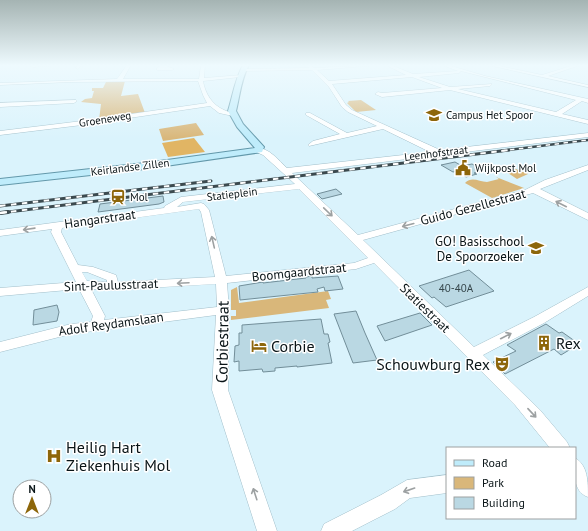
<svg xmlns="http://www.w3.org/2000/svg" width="588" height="531" font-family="'PT Sans',sans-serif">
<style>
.green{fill:#d9b77a}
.water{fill:#e1b564}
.building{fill:#bad8e3;stroke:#728e99}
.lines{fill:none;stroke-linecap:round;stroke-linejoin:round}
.minor-casing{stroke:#a2bfca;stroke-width:1}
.major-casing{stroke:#6398aa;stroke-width:2}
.minor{fill:#fff;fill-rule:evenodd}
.major{fill:#bfecfb;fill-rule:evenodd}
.rail-far2-casing{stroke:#3c4a4f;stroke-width:2.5}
.rail-far1-casing{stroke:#3c4a4f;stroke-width:3}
.rail-casing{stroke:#3c4a4f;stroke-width:4}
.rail-far2{stroke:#fff;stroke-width:1.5;stroke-dasharray:4.5;stroke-linecap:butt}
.rail-far1{stroke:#fff;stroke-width:2;stroke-dasharray:5.5;stroke-linecap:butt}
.rail{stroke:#fff;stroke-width:2.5;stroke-dasharray:7;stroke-linecap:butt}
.oneway{stroke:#9da1a2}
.labels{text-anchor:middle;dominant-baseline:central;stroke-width:3;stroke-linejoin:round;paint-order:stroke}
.far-poi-label{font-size:11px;fill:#091417;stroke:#fff;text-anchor:start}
.far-street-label{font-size:11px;fill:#091417;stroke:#fff}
.number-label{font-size:11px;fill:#35454a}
.street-label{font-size:13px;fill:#091417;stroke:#fff}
.poi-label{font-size:13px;fill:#091417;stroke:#fff;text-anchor:end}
.near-street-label{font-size:16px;fill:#091417;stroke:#fff}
.near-poi-label{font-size:16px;fill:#091417;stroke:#fff;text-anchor:start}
</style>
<rect width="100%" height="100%" fill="#daf3fc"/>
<!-- green -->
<g class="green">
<polygon points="125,81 121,96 138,94 145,113 99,120 101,104 81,102 85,99 92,98 94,91 92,91 92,88 103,88 106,82"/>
<polygon points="361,100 376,110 356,112 347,103 349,102 348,101"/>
<polygon points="196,123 204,135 163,141 159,129"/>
<polygon points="511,167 528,174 517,179 502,169"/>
<path d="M496 177 524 188 492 198 465 183C472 176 479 182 487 182 491 181 495 180 499 179Z"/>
<polygon points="237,287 239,303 328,291 331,299 326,300 329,308 231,320 231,316 236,316 236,310 231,310 231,290"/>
</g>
<!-- water -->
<polygon class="water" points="194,138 205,152 168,157 162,143"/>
<!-- building -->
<g class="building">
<polygon points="455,162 462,166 472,164 484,170 474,173 477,174 466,177 457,171 453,172 441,165"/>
<polygon points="336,189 342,194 322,199 317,194"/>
<polygon points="163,196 164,202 159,204 98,212 100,204"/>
<polygon points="469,270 494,291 446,307 434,297 432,298 419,286"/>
<polygon points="312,276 312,278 338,276 343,289 325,291 324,287 317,289 318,292 240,300 239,286 263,282 263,283 306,278 306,277"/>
<polygon points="57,305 59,312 57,321 33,325 34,310"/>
<polygon points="356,311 365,333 377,360 353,363 334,314"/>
<polygon points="420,313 432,325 385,341 377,326"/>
<polygon points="321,319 324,334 328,334 330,342 328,343 332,363 297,367 297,366 275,368 275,371 263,372 262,369 239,371 239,361 234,362 235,346 239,345 239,333 242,333 242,325"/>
<polygon points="546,324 559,333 562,332 579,344 561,355 554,349 505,374 493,362 516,351 507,345"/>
</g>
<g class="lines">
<defs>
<g id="minor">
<polygon points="33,65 56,65 33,67 31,66"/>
<polygon points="78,65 82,65 78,69 76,68"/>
<path d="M127 65H131L123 79H199L201 65H205L204 78 242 75 240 77 203 81C205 93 212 105 224 110 228 112 232 112 236 114L233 116 219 113 210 106 82 125 0 135V131L82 121 207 103 203 95 198 81 71 82 0 85V83L117 79Z"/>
<polygon points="162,65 166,65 166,66 174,69 172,70 157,70 157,68"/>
<path d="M307 65H311L314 68 377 65 317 70 329 81 406 75 386 65H391L413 74 458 71 442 65H448L485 76 588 99V103L582 101 562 114 588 120V124L450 90 382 97 375 94 378 92 382 93 442 88 412 77 332 84 346 105 352 110 440 150 588 133V137L292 173 358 235 525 190 545 180 588 165V170L540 189 588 213V220L533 193 363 240 474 347 534 317 588 287V296L544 323 483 355 540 410 567 442 570 448H550L515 405 374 263 356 269 227 283 229 310 228 390 277 531H257L212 390 216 315 71 334 0 352V342L71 324 91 322 93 316 79 289 0 296V288L76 282 51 232 52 229 0 236V230L164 208 165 206 181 197 295 184 263 155 256 152V148C269 147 279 161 287 168L430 152 383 129 309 146 308 145 313 141 340 134 306 115V113H310L347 133 377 126 348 112 342 107 329 87 312 70 244 71 242 70 244 69 309 68ZM461 71 576 100 556 112 458 89 490 86 492 84 450 87 419 77 459 73ZM299 189 368 258 354 263 226 276 209 210 204 204 201 203 177 207 183 202ZM199 209 201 212 215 277 118 282 116 275 93 267 78 265 61 232 62 228ZM82 272H87L107 280V282L87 281ZM216 284 217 307 104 320 105 316 91 289 113 290Z"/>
<polygon points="488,65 495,65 542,75 574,65 580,65 548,76 588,85 588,87"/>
<polygon points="76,100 77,101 74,103 0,107 0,103"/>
<path d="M575 458C588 465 588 482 588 497 572 491 575 473 575 458Z"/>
<polygon points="447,475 447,493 410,498 395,509 352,531 321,531 324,524 381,495 407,480"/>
</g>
<path id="major" d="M243 65H249C241 79 240 95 236 111L243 124 264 147 262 152 145 169 0 185V179L145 163 255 148 237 127 228 111C233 95 235 79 243 65Z"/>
</defs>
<!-- minor casing -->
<use href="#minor" class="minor-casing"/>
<!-- major casing -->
<use href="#major" class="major-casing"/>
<!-- minor -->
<use href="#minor" class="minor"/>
<!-- major -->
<use href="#major" class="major"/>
<defs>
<polyline id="rail-far2" points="501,151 588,140"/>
<g id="rail-far1">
<polyline points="0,206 211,181"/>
<polyline points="0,213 509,150"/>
</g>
<polyline id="rail" points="0,213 8,212"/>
</defs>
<!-- rail-far2 casing -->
<use href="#rail-far2" class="rail-far2-casing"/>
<!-- rail-far1 casing -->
<use href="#rail-far1" class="rail-far1-casing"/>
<!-- rail casing -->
<use href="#rail" class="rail-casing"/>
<!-- rail-far2 -->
<use href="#rail-far2" class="rail-far2"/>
<!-- rail-far1 -->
<use href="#rail-far1" class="rail-far1"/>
<!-- rail -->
<use href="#rail" class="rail"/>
</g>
<!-- one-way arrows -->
<defs><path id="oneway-shaft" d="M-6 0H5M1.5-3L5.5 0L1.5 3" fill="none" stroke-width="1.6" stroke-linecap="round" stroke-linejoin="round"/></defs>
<g class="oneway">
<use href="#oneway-shaft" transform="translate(561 204) rotate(-153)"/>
<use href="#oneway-shaft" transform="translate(328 212) rotate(44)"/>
<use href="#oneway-shaft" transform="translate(408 225) rotate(165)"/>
<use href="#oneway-shaft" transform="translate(29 229) rotate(172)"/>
<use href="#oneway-shaft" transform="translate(213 242) rotate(-103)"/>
<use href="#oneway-shaft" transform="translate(183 283) rotate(177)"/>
<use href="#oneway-shaft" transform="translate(506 336) rotate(-27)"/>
<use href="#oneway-shaft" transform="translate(532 413) rotate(47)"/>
<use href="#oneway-shaft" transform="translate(409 490) rotate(161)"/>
<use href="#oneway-shaft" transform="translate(255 494) rotate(-108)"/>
</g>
<!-- sky -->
<linearGradient id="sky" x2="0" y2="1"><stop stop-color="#a5b4b3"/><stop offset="0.47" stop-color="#eefafe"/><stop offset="1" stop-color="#eefafe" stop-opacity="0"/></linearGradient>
<rect width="588" height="139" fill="url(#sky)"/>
<!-- icons -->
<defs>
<symbol id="school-bare" viewBox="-9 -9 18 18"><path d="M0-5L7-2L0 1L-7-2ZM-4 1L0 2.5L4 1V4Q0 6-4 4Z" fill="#8d660a" stroke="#fff" stroke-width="2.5" paint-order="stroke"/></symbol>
<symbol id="civic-bare" viewBox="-9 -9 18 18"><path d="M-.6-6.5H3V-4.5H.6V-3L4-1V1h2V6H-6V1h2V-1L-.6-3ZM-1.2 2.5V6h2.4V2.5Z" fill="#8d660a" stroke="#fff" stroke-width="2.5" paint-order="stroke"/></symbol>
<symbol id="station-bare" viewBox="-9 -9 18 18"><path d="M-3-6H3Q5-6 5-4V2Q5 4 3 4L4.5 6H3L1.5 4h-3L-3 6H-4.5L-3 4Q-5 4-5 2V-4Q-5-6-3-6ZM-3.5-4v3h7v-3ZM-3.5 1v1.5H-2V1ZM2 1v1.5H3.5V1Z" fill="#8d660a" stroke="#fff" stroke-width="2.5" paint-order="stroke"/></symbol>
<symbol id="building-bare" viewBox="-9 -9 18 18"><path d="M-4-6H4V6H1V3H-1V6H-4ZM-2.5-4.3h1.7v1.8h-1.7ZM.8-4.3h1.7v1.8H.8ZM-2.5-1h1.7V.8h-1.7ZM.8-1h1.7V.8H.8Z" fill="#8d660a" stroke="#fff" stroke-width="2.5" paint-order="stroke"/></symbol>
<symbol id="hotel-bare" viewBox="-9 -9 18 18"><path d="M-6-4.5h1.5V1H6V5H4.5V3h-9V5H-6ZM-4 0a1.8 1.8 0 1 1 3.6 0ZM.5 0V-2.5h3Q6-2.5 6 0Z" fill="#8d660a" stroke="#fff" stroke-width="2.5" paint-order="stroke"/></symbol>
<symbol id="theatre-bare" viewBox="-9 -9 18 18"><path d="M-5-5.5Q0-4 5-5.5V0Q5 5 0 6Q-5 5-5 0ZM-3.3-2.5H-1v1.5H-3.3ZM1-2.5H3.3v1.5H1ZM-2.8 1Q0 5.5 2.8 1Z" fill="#8d660a" stroke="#fff" stroke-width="2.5" paint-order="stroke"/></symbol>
<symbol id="hospital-bare" viewBox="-9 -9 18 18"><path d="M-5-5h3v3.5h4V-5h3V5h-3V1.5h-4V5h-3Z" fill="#8d660a" stroke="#fff" stroke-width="2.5" paint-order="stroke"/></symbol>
</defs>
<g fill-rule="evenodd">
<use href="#school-bare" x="423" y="104" width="22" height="22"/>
<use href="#civic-bare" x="452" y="157" width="22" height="22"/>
<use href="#station-bare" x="107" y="186" width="22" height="22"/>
<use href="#school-bare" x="525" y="237" width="22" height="22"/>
<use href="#building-bare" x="533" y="332" width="22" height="22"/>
<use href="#hotel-bare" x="248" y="335" width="22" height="22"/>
<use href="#theatre-bare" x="491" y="353" width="22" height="22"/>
<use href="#hospital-bare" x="43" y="445" width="22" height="22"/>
</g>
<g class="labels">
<!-- far-poi labels -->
<g class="far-poi-label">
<text x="446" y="115">Campus Het Spoor</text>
<text x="475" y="168">Wijkpost Mol</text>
<text x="130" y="197">Mol</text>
</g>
<!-- far-street labels -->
<g class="far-street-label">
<text transform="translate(105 119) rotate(-9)">Groeneweg</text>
<text transform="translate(436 153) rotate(-7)">Leenhofstraat</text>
<text transform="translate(130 167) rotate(-7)">Keirlandse Zillen</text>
<text transform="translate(232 194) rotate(-7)">Statieplein</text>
</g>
<!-- number labels -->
<g class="number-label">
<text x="456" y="288">40-40A</text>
</g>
<!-- street labels -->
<g class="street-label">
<text transform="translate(473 207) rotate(-15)">Guido Gezellestraat</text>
<text transform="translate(100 219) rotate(-8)">Hangarstraat</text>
<text transform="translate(299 272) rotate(-6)">Boomgaardstraat</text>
<text transform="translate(111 285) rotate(-2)">Sint-Paulusstraat</text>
<text transform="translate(425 308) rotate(44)">Statiestraat</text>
<text transform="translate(111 324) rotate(-8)">Adolf Reydamslaan</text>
</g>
<!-- poi labels -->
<g class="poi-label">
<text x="524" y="241">GO! Basisschool<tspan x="524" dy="15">De Spoorzoeker</tspan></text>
</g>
<!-- near-street labels -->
<g class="near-street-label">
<text transform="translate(222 342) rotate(-89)">Corbiestraat</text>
</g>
<!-- near-poi labels -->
<g class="near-poi-label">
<text x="556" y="343">Rex</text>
<text x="271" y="346">Corbie</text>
<text x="490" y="364" text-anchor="end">Schouwburg Rex</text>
<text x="66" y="447">Heilig Hart<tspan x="66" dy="18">Ziekenhuis Mol</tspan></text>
</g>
</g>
<!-- legend -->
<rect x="446" y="447" width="130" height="72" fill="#ffffff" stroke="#9da1a2"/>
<rect x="454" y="460" width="20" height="6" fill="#bfecfb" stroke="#9da1a2"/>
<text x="482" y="467" font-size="12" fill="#091417">Road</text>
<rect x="454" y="477" width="20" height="12" fill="#d9b77a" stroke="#9da1a2"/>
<text x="482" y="487" font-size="12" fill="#091417">Park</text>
<rect x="454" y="497" width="20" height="12" fill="#bad8e3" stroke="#9da1a2"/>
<text x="482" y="507" font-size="12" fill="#091417">Building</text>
<!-- north arrow -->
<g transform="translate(32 499)"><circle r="19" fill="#ffffff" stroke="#9da1a2"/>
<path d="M0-3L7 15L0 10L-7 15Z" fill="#8d660a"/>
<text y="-6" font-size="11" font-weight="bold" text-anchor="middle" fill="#091417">N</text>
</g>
</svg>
